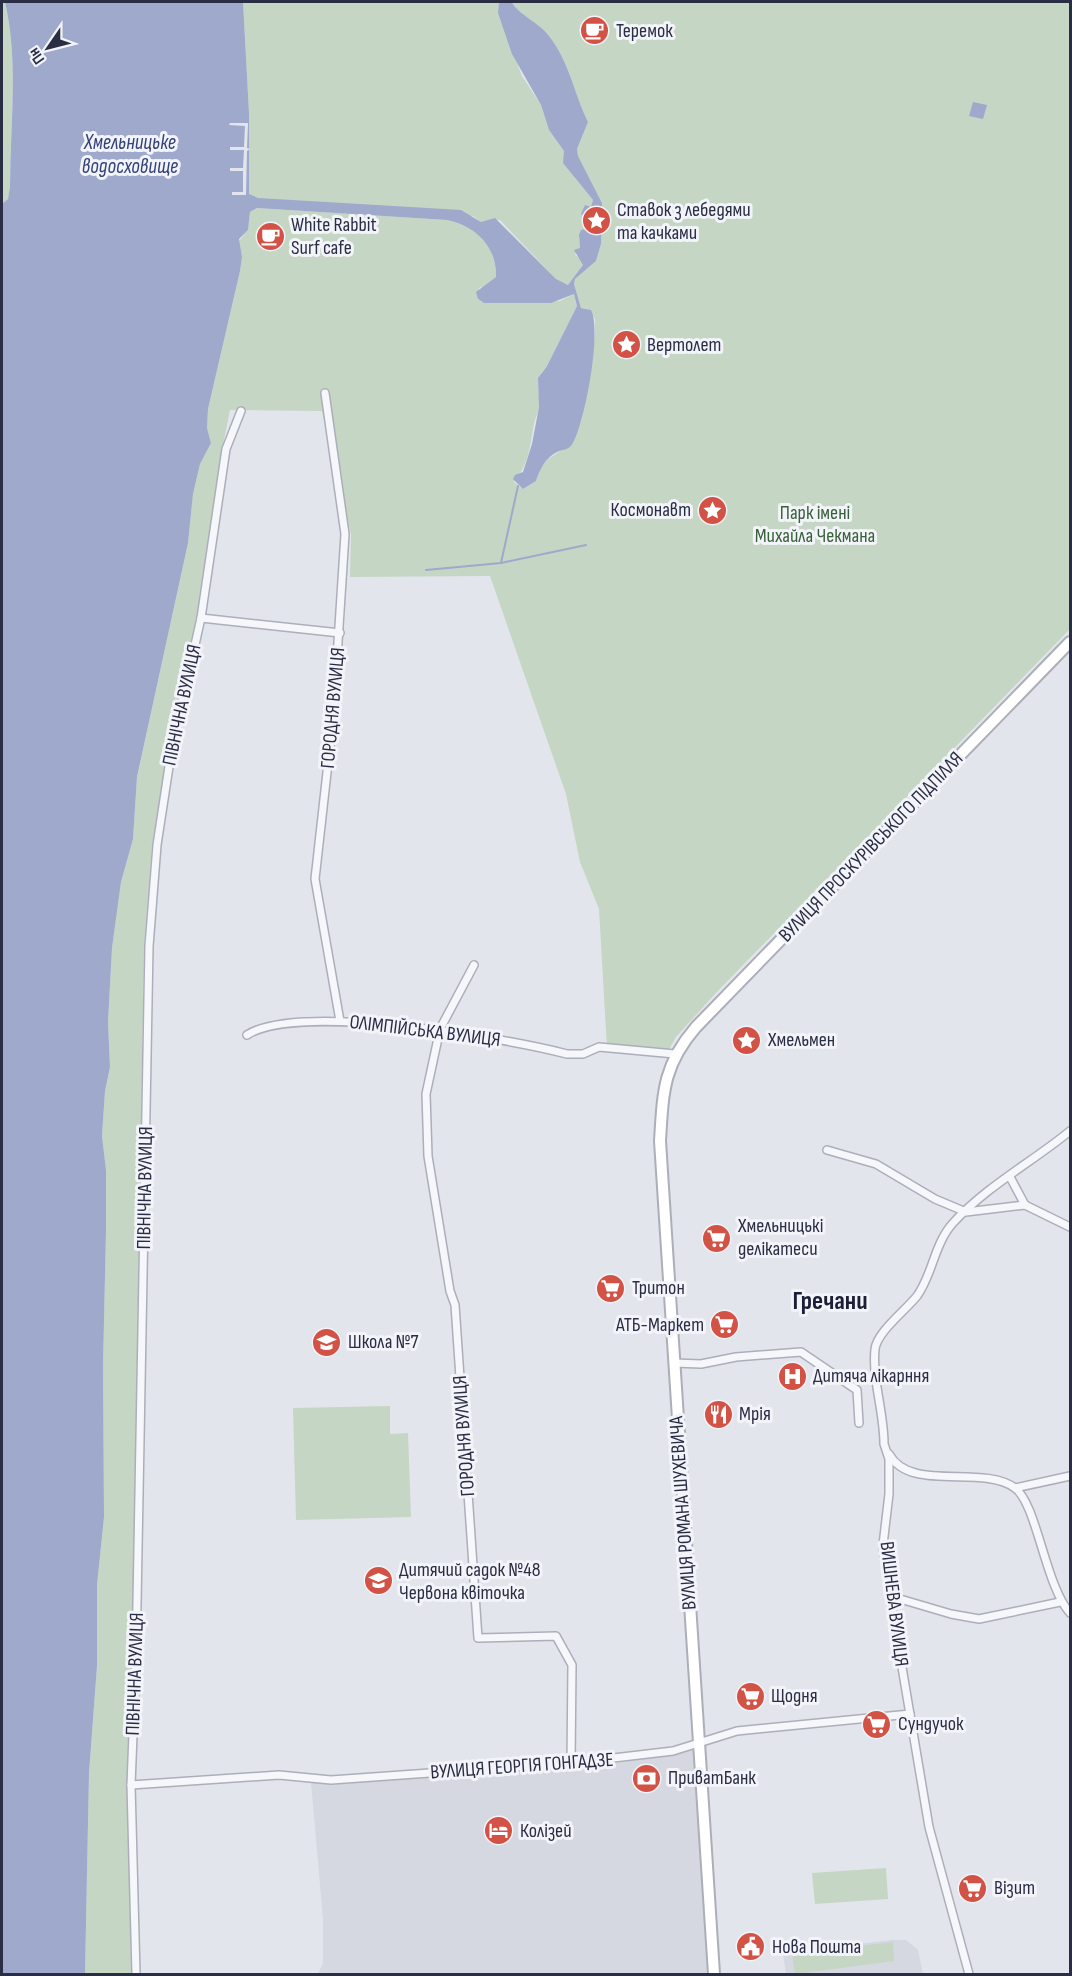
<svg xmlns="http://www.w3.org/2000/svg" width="1072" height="1976" font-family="'Sofia Sans Condensed',sans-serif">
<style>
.built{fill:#d5d7e1}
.green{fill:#c5d6c4}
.water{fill:#9ea9cc}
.pier{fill:#e3e5ec}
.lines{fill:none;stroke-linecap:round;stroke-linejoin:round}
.stream{stroke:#9ea9cc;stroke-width:2}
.street-casing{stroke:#acaeba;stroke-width:10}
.secondary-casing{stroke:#acaeba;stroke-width:14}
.street{stroke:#f6f7fa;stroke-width:7}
.secondary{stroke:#fff;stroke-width:10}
.labels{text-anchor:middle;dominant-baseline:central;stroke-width:6;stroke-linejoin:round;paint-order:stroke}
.poi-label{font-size:20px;fill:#2a2e45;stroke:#f3f4f9;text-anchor:start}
.park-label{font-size:20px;fill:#376139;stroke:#f3f4f9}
.street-label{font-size:20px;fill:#2a2e45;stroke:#f3f4f9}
.water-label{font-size:21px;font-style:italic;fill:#33427b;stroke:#f3f4f9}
.district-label{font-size:26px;font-weight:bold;fill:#1c1f36;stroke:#f3f4f9}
</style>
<rect width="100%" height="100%" fill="#e3e5ec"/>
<!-- built -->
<g class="built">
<polygon points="693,1750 709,1974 318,1974 323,1963 323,1919 311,1782 331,1784 572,1767 624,1762"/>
<polygon points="892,1940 906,1940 918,1950 923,1974 786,1974 783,1953"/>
</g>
<!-- green -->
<g class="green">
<path d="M2 2H5C19 63 10 124 10 186L8 199 2 204Z"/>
<polygon points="243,2 499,2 498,13 522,76 541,105 549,130 564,151 575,178 593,200 591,228 579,235 580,248 575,255 581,259 583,265 570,284 565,285 556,279 500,220 481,222 473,216 258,199 249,194 249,113"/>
<path d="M512 2H1070V629L715 994 676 1037 667 1053 607 1048 599 909 580 862 566 794 490 576 350 577 351 534 322 411 230 410 222 449 196 618 168 746 152 845 144 945 132 1658 127 1781 131 1974H85L89 1773 97 1666V1585L104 1517 103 1366 106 1231V1170L102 1136 105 1091 110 1067 108 1022 112 948 121 882 133 839 137 778 188 543 193 494 200 464 211 443 207 428 208 409 240 271 242 257 239 241 248 230 250 212 257 208 447 220C475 226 497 246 496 277L488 285 479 288 478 299 484 303 560 301 574 294 577 306 547 366C534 378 540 390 539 406 539 412 535 418 534 424 530 446 529 464 514 482L523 489 536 481 540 468 548 459 573 443 582 418 595 335V319L588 309 581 308 574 284 575 279 596 261 601 244 602 203 578 156 577 149 588 122C574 93 569 61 549 36 541 24 515 12 512 2Z"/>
<polygon points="390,1406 390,1434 408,1433 411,1517 296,1520 293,1408"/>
<polygon points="886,1868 888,1899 815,1904 812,1873"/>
<polygon points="893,1942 894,1961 795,1974 792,1954"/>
</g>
<!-- water -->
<g class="water">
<path d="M5 2H243L249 113V194L258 198 461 210 481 222 495 218 556 279 568 285 583 265 574 250 580 248 579 235 581 230 591 228 590 221 581 214 585 205 591 207 593 200 563 163 564 151 549 130 541 105 512 54 498 13 499 2H512C515 12 541 24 549 36 569 61 574 93 588 122L577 149 578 156 602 203 601 244 596 261 575 279 574 284 581 308 591 310C602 331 585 421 573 443 569 450 564 449 557 452 545 458 540 469 536 481L523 489 513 479 515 475 523 472 532 444 539 407 538 378 547 366 577 306 574 294 551 303H484L478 299 476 292 496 277C497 246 475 226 447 220L257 208 250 212 248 230 239 239 242 257 240 271 208 409 207 428 211 443 200 464 193 494 188 543 137 777 133 839 121 882 112 948 108 1022 110 1067 105 1091 102 1136 106 1170V1231L103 1366 104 1517 97 1585V1666L89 1773 85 1974H2V204L8 199 10 186C10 124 19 63 5 2Z"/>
<polygon points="973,102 987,105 983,119 969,116"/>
</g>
<!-- pier -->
<polygon class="pier" points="230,123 248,123 247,148 250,149 247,151 246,195 232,195 232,192 243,192 243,171 230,171 230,168 243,168 244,150 230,150 230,147 244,147 245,126 229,125"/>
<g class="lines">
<!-- stream -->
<g class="stream">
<polyline points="501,563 586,545"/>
<polyline points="426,570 501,563 518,486"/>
</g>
<defs>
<g id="street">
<polyline points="325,393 345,534 333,719 315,879 340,1021"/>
<polyline points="201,618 340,633"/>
<polyline points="474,965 440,1029 426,1094 428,1156 450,1291 455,1305 478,1638 556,1636 572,1665 571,1763"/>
<path d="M247 1035C298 1002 506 1038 567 1054H583L599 1047 675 1054"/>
<polyline points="827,1150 876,1164 935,1199 966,1212 1025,1205 1070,1227"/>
<polyline points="1010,1177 1025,1205"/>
<polyline points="674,1363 701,1364 736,1357 801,1352 857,1390 859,1423"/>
<path d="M889 1454C910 1493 982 1464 1015 1488 1037 1504 1045 1585 1070 1613"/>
<polyline points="1015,1488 1070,1476"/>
<polyline points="890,1596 951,1614 979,1619 1060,1602"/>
<polyline points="131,1785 279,1775 331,1780 571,1763 673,1751 737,1731 910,1714"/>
<polyline points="136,1974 131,1785 136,1658 149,946 157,845 172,747 201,618 226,449 241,411"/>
<path d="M969 1974 929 1827 890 1596 883 1545 889 1494V1459L884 1444C884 1412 872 1380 875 1349 877 1332 906 1310 917 1296 933 1274 934 1244 953 1223 987 1186 1032 1162 1070 1131"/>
</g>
<path id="secondary" d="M714 1974 660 1141C663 1092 663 1065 696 1027L1070 642"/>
</defs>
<!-- street casing -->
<use href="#street" class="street-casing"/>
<!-- secondary casing -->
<use href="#secondary" class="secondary-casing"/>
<!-- street -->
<use href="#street" class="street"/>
<!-- secondary -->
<use href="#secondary" class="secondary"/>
</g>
<!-- icons -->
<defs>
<symbol id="cafe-disc" viewBox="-11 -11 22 22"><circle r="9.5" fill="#d35246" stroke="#f3f4f9"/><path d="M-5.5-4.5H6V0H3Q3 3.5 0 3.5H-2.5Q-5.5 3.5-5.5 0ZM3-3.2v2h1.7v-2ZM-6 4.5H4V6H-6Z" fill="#fff"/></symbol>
<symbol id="sight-disc" viewBox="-11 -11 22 22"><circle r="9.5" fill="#d35246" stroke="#f3f4f9"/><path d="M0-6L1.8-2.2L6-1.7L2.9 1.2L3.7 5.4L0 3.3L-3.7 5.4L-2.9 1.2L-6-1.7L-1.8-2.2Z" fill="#fff"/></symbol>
<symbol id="supermarket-disc" viewBox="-11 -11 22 22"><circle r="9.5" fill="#d35246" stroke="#f3f4f9"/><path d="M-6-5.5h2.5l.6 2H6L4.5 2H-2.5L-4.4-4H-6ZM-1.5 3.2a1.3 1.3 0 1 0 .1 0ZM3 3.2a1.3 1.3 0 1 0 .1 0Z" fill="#fff"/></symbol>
<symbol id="school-disc" viewBox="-11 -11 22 22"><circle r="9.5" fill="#d35246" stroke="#f3f4f9"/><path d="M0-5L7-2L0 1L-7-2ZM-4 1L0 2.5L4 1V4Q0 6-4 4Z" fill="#fff"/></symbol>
<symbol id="hospital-disc" viewBox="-11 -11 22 22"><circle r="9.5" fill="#d35246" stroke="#f3f4f9"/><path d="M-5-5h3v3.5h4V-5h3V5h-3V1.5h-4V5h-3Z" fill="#fff"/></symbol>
<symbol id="restaurant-disc" viewBox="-11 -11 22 22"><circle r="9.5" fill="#d35246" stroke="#f3f4f9"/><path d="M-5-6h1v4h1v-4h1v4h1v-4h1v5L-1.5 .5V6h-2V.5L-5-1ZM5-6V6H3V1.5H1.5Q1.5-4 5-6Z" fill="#fff"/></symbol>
<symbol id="bank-disc" viewBox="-11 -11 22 22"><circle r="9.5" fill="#d35246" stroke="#f3f4f9"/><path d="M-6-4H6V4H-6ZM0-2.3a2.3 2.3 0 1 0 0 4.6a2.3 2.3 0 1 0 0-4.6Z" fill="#fff"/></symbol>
<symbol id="hotel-disc" viewBox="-11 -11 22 22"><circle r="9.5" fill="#d35246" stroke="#f3f4f9"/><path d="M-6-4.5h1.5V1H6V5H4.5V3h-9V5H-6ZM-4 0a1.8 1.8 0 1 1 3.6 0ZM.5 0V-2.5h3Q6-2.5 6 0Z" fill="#fff"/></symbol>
<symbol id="civic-disc" viewBox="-11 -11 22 22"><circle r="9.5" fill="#d35246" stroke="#f3f4f9"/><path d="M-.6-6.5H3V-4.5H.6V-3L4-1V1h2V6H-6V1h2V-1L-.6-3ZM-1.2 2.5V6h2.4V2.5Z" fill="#fff"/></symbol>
</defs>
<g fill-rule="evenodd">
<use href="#cafe-disc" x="578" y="14" width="33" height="33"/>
<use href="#sight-disc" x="580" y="204" width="33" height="33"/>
<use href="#cafe-disc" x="254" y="220" width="33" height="33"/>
<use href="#sight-disc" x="610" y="328" width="33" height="33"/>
<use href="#sight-disc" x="696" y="494" width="33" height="33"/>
<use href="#sight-disc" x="730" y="1024" width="33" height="33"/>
<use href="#supermarket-disc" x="700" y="1222" width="33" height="33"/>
<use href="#supermarket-disc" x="594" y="1272" width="33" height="33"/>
<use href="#supermarket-disc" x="708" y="1308" width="33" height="33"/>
<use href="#school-disc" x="310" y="1326" width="33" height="33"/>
<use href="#hospital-disc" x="776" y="1360" width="33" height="33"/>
<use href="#restaurant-disc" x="702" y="1398" width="33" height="33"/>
<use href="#school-disc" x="362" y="1564" width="33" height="33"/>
<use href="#supermarket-disc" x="734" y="1680" width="33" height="33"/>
<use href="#supermarket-disc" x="860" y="1708" width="33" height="33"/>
<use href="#bank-disc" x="630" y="1762" width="33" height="33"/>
<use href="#hotel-disc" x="482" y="1814" width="33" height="33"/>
<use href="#supermarket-disc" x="956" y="1872" width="33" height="33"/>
<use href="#civic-disc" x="734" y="1930" width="33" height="33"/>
</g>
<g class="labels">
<!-- poi labels -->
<g class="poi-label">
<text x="616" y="31">Теремок</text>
<text x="617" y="210">Ставок з лебедями<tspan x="617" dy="23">та качками</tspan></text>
<text x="291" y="225">White Rabbit<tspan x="291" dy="23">Surf cafe</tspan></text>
<text x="647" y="345">Вертолет</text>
<text x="691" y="510" text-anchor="end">Космонавт</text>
<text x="768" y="1040">Хмельмен</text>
<text x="738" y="1226">Хмельницькі<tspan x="738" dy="23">делікатеси</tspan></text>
<text x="632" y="1288">Тритон</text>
<text x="704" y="1325" text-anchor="end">АТБ-Маркет</text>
<text x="348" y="1342">Школа №7</text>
<text x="813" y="1376">Дитяча лікарння</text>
<text x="739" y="1414">Мрія</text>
<text x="399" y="1570">Дитячий садок №48<tspan x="399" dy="23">Червона квіточка</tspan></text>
<text x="771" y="1696">Щодня</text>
<text x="898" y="1724">Сундучок</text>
<text x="668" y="1778">ПриватБанк</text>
<text x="520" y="1831">Колізей</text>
<text x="994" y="1888">Візит</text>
<text x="772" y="1947">Нова Пошта</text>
</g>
<!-- park labels -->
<g class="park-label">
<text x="815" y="513">Парк імені<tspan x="815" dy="23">Михайла Чекмана</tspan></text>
</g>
<!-- street labels -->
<g class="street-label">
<text transform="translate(182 705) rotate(-78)">ПІВНІЧНА ВУЛИЦЯ</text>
<text transform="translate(333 708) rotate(-85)">ГОРОДНЯ ВУЛИЦЯ</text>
<text transform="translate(871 847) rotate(-46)">ВУЛИЦЯ ПРОСКУРІВСЬКОГО ПІДПІЛЛЯ</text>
<text transform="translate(425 1031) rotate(7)">ОЛІМПІЙСЬКА ВУЛИЦЯ</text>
<text transform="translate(145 1188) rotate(-89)">ПІВНІЧНА ВУЛИЦЯ</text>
<text transform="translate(464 1436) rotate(-94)">ГОРОДНЯ ВУЛИЦЯ</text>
<text transform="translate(683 1513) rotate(-94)">ВУЛИЦЯ РОМАНА ШУХЕВИЧА</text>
<text transform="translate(894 1604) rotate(83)">ВИШНЕВА ВУЛИЦЯ</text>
<text transform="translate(135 1674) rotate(-88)">ПІВНІЧНА ВУЛИЦЯ</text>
<text transform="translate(522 1766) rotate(-4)">ВУЛИЦЯ ГЕОРГІЯ ГОНГАДЗЕ</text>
</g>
<!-- water labels -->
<g class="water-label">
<text x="130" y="142">Хмельницьке<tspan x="130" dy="24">водосховище</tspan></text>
</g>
<!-- district labels -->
<g class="district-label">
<text x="830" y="1301">Гречани</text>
</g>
</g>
<!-- border -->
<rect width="1072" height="1976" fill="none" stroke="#2a2e45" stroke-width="6"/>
<!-- north arrow -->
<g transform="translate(48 48) rotate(235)" stroke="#f3f4f9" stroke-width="4.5" paint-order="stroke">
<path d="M0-4.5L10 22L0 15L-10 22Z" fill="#2a2e45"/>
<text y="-9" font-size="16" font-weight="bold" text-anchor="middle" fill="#2a2e45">Пн</text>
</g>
</svg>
